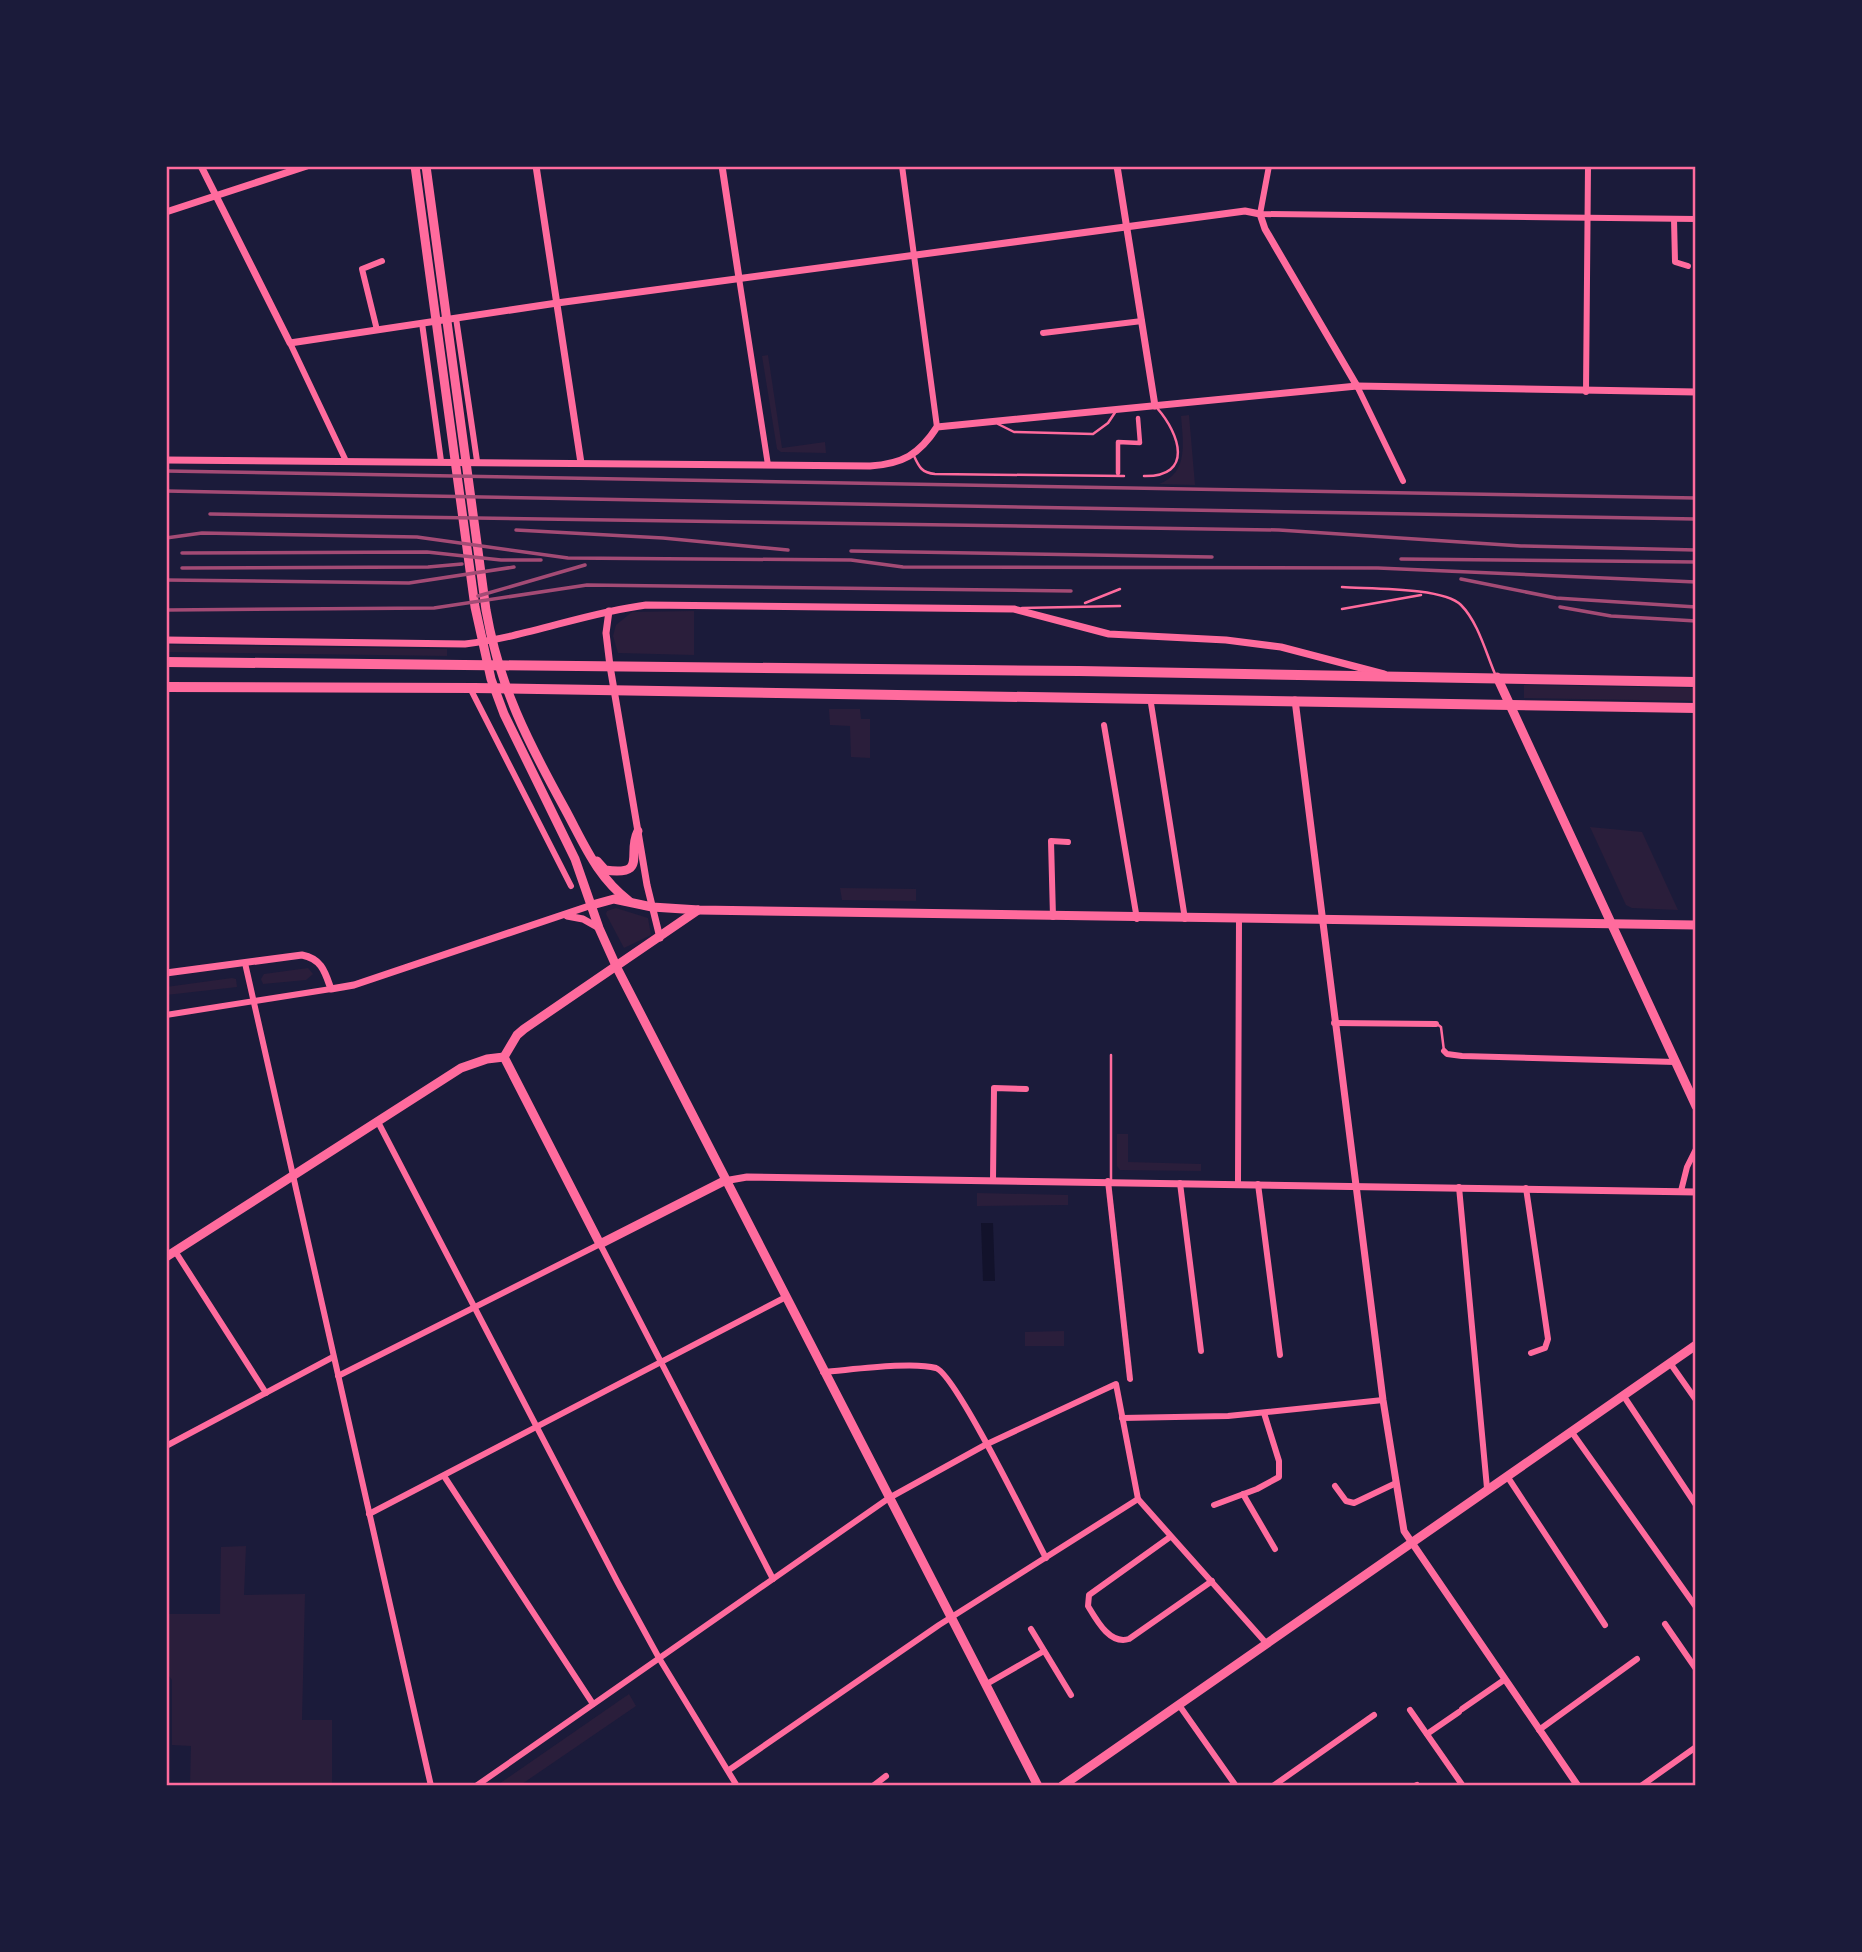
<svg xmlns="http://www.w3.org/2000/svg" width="1862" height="1952" font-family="Manrope,sans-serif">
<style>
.green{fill:#2a1e3b}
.water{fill:#12122b}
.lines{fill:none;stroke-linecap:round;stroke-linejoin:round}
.service{stroke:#ff6b9d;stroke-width:2.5}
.pedestrian{stroke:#ff6b9d;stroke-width:4.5}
.minor{stroke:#ff6b9d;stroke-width:6}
.tertiary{stroke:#ff6b9d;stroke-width:7}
.secondary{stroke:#ff6b9d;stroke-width:9}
.trunk{stroke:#ff6b9d;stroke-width:10}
.rail{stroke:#a44b75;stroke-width:3.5}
.neatline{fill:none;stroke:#ff6b9d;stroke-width:2.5}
</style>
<rect width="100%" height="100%" fill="#1b1b3a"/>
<!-- green -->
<g class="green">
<polygon points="768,355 782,448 825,442 826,453 781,452 777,449 762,356"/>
<path d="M1189 415 1195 485 1159 484C1189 473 1183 442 1181 416Z"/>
<polygon points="694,611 694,655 618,653 613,636 616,625 632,612"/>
<polygon points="166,645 447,649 447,656 166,652"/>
<polygon points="1524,685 1696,688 1696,701 1524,698"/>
<polygon points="829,709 860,709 861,719 870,719 870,758 851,757 850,726 830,725"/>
<polygon points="1590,827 1642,832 1678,910 1632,908 1626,905"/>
<polygon points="840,888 916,889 916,901 842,900"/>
<polygon points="616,908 648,918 651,935 624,948 606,914 607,911"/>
<polygon points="308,968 313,974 306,980 263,984 261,979 264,974"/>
<polygon points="232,978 236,979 237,987 166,995 166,987"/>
<polygon points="1117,1134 1128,1134 1128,1162 1201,1164 1201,1171 1120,1170 1117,1166"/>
<polygon points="977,1193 1068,1195 1068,1205 977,1206"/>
<polygon points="1064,1331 1064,1346 1025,1346 1025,1332"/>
<polygon points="246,1546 244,1595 305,1594 302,1720 332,1720 332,1786 190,1786 191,1746 172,1745 172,1680 166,1672 166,1614 220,1614 221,1547"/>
<polygon points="629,1694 636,1706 519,1786 496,1786"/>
</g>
<!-- water -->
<polygon class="water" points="981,1223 993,1223 995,1281 983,1281"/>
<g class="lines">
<!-- service -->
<g class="service">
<polyline points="998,424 1014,432 1093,434 1108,423 1116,411"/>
<path d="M914 456C919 467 922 473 935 474L1124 476"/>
<path d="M1144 476C1194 477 1180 434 1157 408"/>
<path d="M1342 587C1369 589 1443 587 1461 605 1478 622 1486 653 1495 674"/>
<polyline points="1085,603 1120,589"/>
<polyline points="1022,608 1120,606"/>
<polyline points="1342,609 1421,595"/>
<polyline points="1437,1024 1441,1027 1444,1051"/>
<polyline points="1111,1181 1111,1055"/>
</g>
<!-- pedestrian -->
<polyline class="pedestrian" points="1118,473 1118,442 1140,443 1138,418"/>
<!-- minor -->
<g class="minor">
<polyline points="902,166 937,427"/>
<polyline points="1269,166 1260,214 1696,219"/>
<polyline points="1674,219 1675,262 1688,266"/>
<polyline points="739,278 768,465"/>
<polyline points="456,318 477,461"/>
<polyline points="422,323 441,461"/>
<polyline points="377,330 362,269 382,261"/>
<polyline points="1043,333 1142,321"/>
<polyline points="290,343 346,461"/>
<polyline points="1357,386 1403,481"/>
<polyline points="1586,392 1588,166"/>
<polyline points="470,688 571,886"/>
<polyline points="1150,697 1185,919"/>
<polyline points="1104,725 1137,919"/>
<polyline points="1053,917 1051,841 1068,842"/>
<polyline points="245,963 431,1786"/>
<polyline points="166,1015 331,989"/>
<polyline points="1334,1023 1436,1024"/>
<polyline points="1444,1051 1447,1054 1462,1056 1675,1062"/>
<polyline points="378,1122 618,1583 659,1658 737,1786"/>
<polyline points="993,1180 994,1088 1026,1089"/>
<polyline points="1108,1181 1130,1379"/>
<polyline points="1180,1183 1201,1351"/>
<polyline points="1238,1183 1239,919"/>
<polyline points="1258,1184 1280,1355"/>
<polyline points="1459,1187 1487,1488"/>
<polyline points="1526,1188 1548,1339 1545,1348 1531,1353"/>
<polyline points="1681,1191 1687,1167 1696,1149"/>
<polyline points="175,1251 266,1393"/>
<polyline points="1670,1363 1696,1400"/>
<path d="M823 1372C850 1370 912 1361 936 1368 956 1375 1031 1530 1046 1558"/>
<polyline points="338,1376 600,1244 773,1579"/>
<polyline points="1623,1395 1696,1505"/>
<polyline points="1122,1418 1228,1416 1383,1400"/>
<polyline points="1571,1431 1696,1607"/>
<polyline points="166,1446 333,1357"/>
<polyline points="444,1476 593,1704"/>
<polyline points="1507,1476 1605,1625"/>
<polyline points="1335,1486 1346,1501 1354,1503 1394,1484"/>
<polyline points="1243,1494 1275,1549"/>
<polyline points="1214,1505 1257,1489 1279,1477 1279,1461 1264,1413"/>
<polyline points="369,1514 784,1298"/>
<path d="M1170 1537 1089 1595 1088 1606C1097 1621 1110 1645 1129 1639L1212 1581"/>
<polyline points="1665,1624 1696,1669"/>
<polyline points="1031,1629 1071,1695"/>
<polyline points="985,1685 1044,1651"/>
<polyline points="1179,1705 1236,1786"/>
<polyline points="1462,1709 1504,1680"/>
<polyline points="1410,1710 1463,1786"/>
<polyline points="1539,1730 1637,1659"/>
<polyline points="1427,1734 1459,1712"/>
<polyline points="729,1770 939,1625 1138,1499"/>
<polyline points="476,1786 889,1498 985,1445 1116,1384 1138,1499 1266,1643"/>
<polyline points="873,1786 886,1776"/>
<polyline points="1273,1786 1374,1715"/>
<polyline points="1415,1786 1417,1785"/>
<polyline points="1641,1786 1696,1747"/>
</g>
<!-- tertiary -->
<g class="tertiary">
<polyline points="201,166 290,343 557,303 1245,211 1260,214 1265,229 1357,386"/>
<polyline points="536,166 581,463"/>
<polyline points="722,166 739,278"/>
<polyline points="1117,166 1155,406"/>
<polyline points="166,212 307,166"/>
<path d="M166 460 870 466C902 464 919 455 937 427L1357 386 1696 392"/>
<polyline points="609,611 606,633 610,666 647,885 660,938"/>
<path d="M166 640 465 644C527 637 584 613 646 605L1014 609 1109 634 1226 640 1281 647 1384 674"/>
<polyline points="1295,700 1383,1400 1404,1531 1578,1786"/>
<polyline points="567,916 583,919 599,928"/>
<path d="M166 973 302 955C322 959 325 972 331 989L354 985 592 905"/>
<polyline points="724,1181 747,1177 1696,1192"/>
</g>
<!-- secondary -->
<g class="secondary">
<polyline points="415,166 475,607 491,679 504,714 575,859 599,928 617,968 1038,1786"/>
<path d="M426 166 486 610C499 686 528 742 565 809 584 844 597 877 629 901"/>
<polyline points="1497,677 1696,1106"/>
<path d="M597 861 605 870C649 876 626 854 638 831"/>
<polyline points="592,905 614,899 652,907 699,910 1696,925"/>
<polyline points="504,1057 600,1244 724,1181"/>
<polyline points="504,1057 517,1035 524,1029 698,910"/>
<polyline points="166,1257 461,1068 487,1059 504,1057"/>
<polyline points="1062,1786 1696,1345"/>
</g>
<!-- trunk -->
<g class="trunk">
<polyline points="166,662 1079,671 1696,682"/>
<polyline points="166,687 474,688 1696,708"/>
</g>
<!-- rail -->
<g class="rail">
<polyline points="166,471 1696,498"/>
<path d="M166 491C676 498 1186 514 1696 519"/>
<polyline points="210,514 1279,530 1521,546 1696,550"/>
<polyline points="516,530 663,538 788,550"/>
<polyline points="166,538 202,533 417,537 568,558 851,560 903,567 1378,568 1696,582"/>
<polyline points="851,551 1212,557"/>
<polyline points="182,553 427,552 501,560 541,560"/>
<polyline points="1401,559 1696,562"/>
<polyline points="182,568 428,567 462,564"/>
<polyline points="1461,579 1556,598 1696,607"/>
<polyline points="166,580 409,583 514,567"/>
<polyline points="478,596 585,565"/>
<polyline points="1560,607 1611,616 1696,621"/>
<polyline points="166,610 434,608 587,585 1071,591"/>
</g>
</g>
<!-- border -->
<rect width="1862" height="1952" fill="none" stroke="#1b1b3a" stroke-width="336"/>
<rect x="168" y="168" width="1526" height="1616" class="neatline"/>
</svg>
